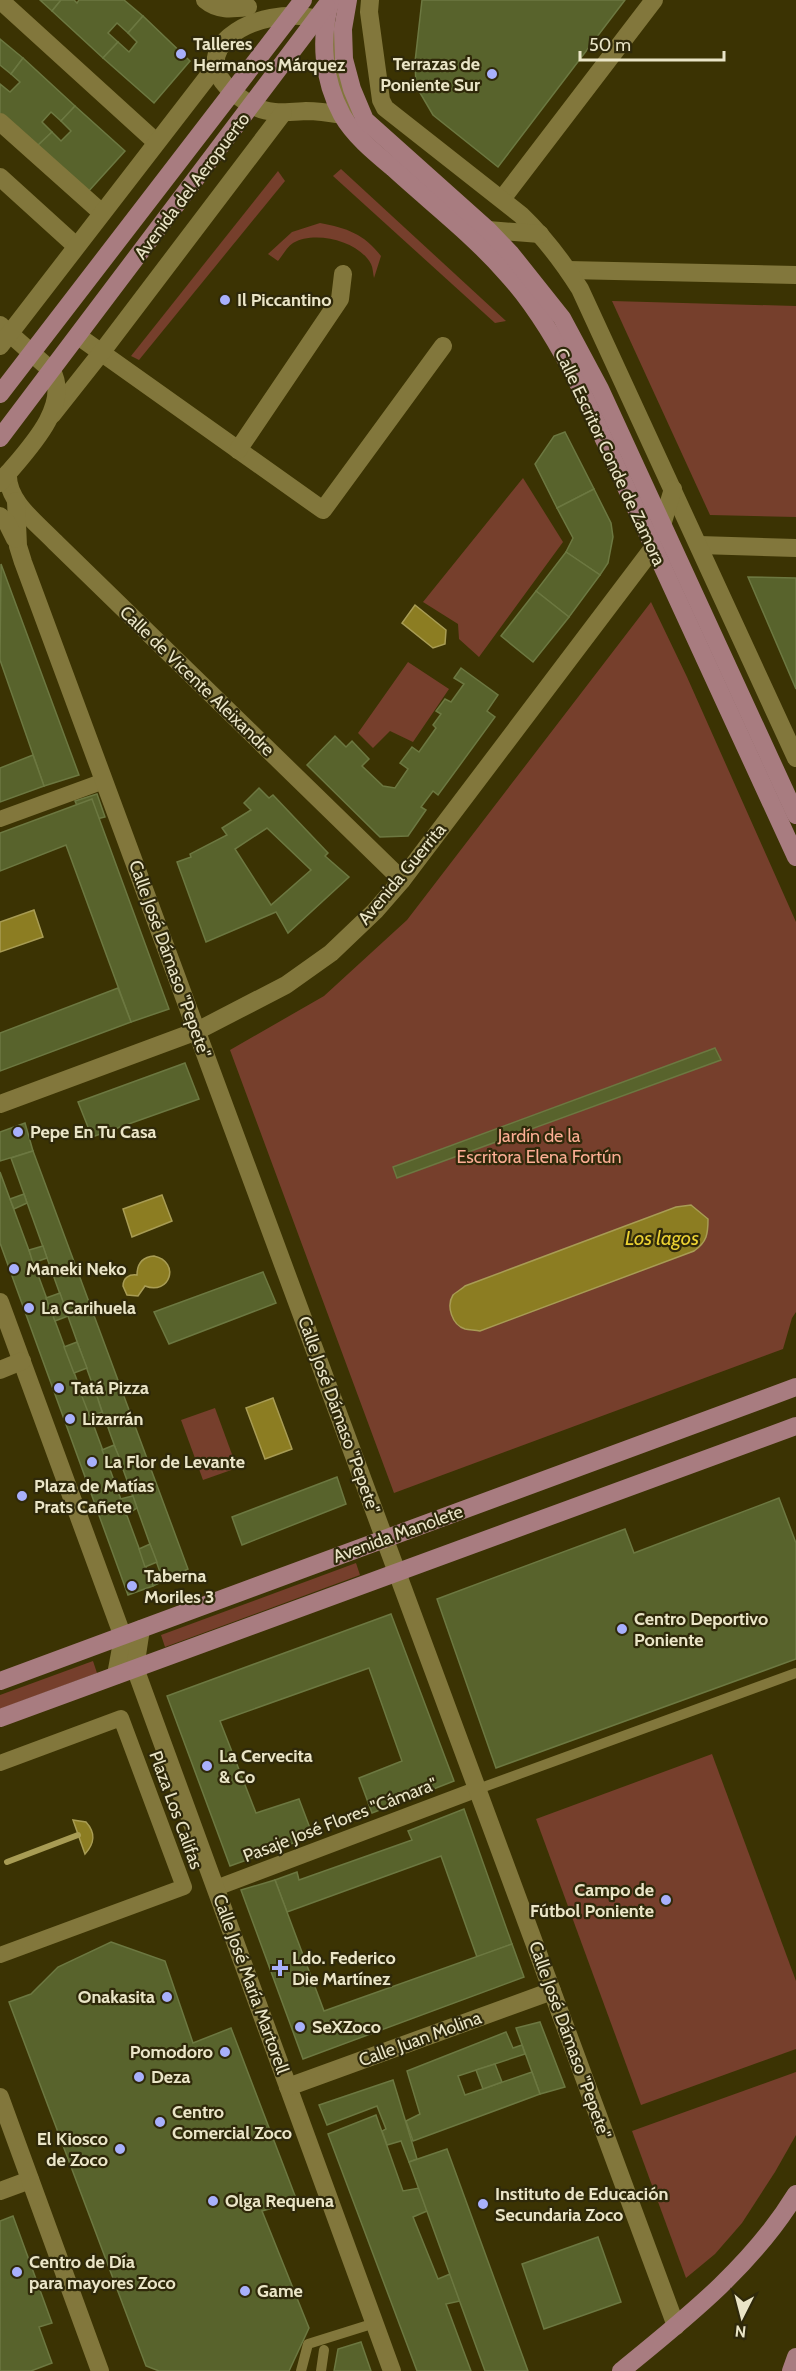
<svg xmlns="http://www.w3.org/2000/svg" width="796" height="2371" font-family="Cabin,sans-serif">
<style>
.green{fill:#763f2c}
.water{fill:#8c7d22;stroke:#a89c54;stroke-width:1.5}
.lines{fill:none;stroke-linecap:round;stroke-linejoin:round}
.stream{stroke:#a89c54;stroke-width:6}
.building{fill:#58632c;stroke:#6c7841;stroke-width:1.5;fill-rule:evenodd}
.service{stroke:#82773c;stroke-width:10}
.pedestrian{stroke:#82773c;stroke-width:16}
.minor{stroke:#82773c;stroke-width:18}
.tertiary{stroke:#82773c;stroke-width:18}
.primary{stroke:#a87c80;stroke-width:18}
.poi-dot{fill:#a8b0fc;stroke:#2f290a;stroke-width:2}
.labels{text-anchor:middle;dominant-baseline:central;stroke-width:4.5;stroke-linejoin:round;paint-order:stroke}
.poi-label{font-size:18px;font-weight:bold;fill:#eae5c7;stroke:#2f290a;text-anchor:start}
.street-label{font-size:18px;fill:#eae5c7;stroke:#2f290a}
.park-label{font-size:18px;fill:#fcae94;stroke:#2f290a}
.water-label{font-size:20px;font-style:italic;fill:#ecd233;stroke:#2f290a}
</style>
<rect width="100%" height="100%" fill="#3b3303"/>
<!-- green -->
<g class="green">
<polygon points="341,169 506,321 495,323 333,176"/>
<polygon points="278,171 285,181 139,360 131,356"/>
<path d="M320 223C347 228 364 234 381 256L374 278C373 274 373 268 371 264 359 241 315 230 293 243 287 247 282 256 278 261L268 254 292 232Z"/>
<polygon points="612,301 796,306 796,517 710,515"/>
<polygon points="523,478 563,542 479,657 459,639 458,624 423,602"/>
<polygon points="651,602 687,677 796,922 796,1312 792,1318 783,1349 394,1493 230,1050 324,996 407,920"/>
<polygon points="408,662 449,689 413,742 390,731 373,748 358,733"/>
<polygon points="215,1408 237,1468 203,1480 181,1420"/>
<polygon points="356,1563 360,1575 165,1647 161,1635"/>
<polygon points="93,1661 97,1673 0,1709 0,1695"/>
<polygon points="712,1754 796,1981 796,2049 641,2105 536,1819"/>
<polygon points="796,2072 796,2135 775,2172 742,2223 715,2254 686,2278 632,2131"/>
</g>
<!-- water -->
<g class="water">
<polygon points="415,605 446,630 445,644 433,648 402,623"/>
<polygon points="34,910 43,937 0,952 0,922"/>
<polygon points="162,1195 172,1221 132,1237 123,1209"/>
<path d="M691 1205 708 1219C708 1234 707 1242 694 1251L480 1331C475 1330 469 1330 465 1329 452 1325 446 1306 453 1295 456 1292 462 1289 465 1286L676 1207Z"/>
<path d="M154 1256C181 1262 170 1296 145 1286L138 1296 127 1295 123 1286C123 1278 129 1274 137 1275 137 1264 142 1257 154 1256Z"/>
<polygon points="273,1398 292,1449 265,1459 246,1408"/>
<path d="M73 1820 86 1822C96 1833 95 1843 85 1854Z"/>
</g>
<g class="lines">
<!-- stream -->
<polyline class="stream" points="7,1862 78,1835"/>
</g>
<!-- building -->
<g class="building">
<polygon points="40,0 61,0 52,11"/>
<polygon points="61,0 74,0 77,3 79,0 124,0 143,16 128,33 117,23 108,33 118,42 103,58 52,11"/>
<polygon points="422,0 625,0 498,167 433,115 416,86 415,62"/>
<polygon points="143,16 190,61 154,103 103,58 118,42 129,52 137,42 128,33"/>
<polygon points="0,39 23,58 11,74 0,65"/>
<polygon points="23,58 75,106 61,121 51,112 42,122 52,132 35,148 0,115 0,84 10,92 20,82 11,74"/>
<polygon points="75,106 125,151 87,193 35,148 52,132 61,141 71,131 61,121"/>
<polygon points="565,432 594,489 557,508 535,464 554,436"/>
<polygon points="594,489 611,523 613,537 608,563 600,575 566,552 573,538 557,508"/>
<polygon points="566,552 600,575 569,617 536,591"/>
<polygon points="1,564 79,775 44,786 0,660"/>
<polygon points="748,577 796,578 796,689"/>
<polygon points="536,591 569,617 533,662 501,636"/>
<polygon points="461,668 498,695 487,711 495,717 438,795 433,791 421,807 426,810 408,836 380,837 307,765 335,736 346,747 352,741 369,759 362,766 383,786 395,788 408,769 400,763 412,747 419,752 436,728 433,725 441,714 436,711 445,699 451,702 464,684 454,678"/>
<polygon points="33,755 44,786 0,802 0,768"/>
<path d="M259 788 269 798 273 795 328 853 325 856 349 877 288 933 276 912 206 942 177 862 191 857 190 854 227 835 222 828 251 810 244 803ZM267 828 311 870 271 905 235 849Z"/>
<polygon points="97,794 105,817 84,822 75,801"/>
<polygon points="92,799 169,1009 131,1022 66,845 0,871 0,833"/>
<polygon points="118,988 131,1022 0,1071 0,1033"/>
<polygon points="715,1048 721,1060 397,1178 393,1167"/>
<polygon points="185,1063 199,1099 92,1137 78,1102"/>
<polygon points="25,1123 33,1151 0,1161 0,1132"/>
<polygon points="33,1151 188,1569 153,1586 149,1576 160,1572 11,1158"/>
<polygon points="0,1172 153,1586 128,1595 0,1243"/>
<polygon points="24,1194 27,1203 14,1209 10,1199"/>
<polygon points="43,1246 47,1258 33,1263 29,1250"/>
<polygon points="263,1272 276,1303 169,1344 154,1312"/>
<polygon points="60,1293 68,1316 55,1321 46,1298"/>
<polygon points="77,1342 87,1368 74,1373 64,1347"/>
<polygon points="95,1390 102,1412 90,1417 81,1394"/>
<polygon points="114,1445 120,1459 108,1464 102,1450"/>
<polygon points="337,1477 346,1504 242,1545 232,1517"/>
<polygon points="133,1496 137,1508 126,1515 120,1499"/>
<polygon points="779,1498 796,1543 796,1659 496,1768 437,1599 625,1529 634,1553"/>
<polygon points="150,1544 157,1562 145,1567 139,1549"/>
<polygon points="391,1614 454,1781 372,1813 359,1778 402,1761 369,1668 220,1721 256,1813 299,1799 313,1836 230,1866 167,1696"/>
<polygon points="464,1809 512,1944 477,1957 441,1856 287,1912 275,1880 297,1872 299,1880 412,1840 408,1831"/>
<polygon points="275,1880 324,2011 512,1944 524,1977 303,2059 241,1890"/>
<polygon points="111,1942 165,1961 193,2043 231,2028 297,2201 262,2211 309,2328 289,2371 159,2371 146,2366 9,2002 31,1994 58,1967"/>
<polygon points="540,2022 565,2087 540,2094 516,2028"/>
<polygon points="506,2032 513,2048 522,2045 525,2054 458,2076 465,2095 532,2072 540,2094 413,2141 406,2121 420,2114 407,2071"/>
<polygon points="495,2064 502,2082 483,2089 476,2070"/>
<polygon points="393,2080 417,2159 409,2162 401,2141 387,2145 382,2131 386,2129 377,2106 327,2125 319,2105"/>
<polygon points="376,2115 403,2191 419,2188 427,2211 413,2217 438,2279 450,2274 460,2301 446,2304 471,2371 417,2371 328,2134"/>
<polygon points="447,2149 528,2371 485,2371 409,2162"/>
<polygon points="13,2216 52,2323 39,2327 52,2363 31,2371 0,2371 0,2221"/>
<polygon points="598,2237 621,2302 544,2329 522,2264"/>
<polygon points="361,2342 371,2371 334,2371 338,2349"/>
</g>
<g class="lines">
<!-- service -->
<g class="service">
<polyline points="478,1789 796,1673"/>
<polyline points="301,2371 308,2344 375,2323"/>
<polyline points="321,2371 324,2350"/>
</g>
<!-- pedestrian -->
<g class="pedestrian">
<polyline points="0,819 104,781"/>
<polyline points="0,1763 121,1718 184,1887 0,1955"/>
<polyline points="216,1888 478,1789"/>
</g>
<!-- minor -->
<g class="minor">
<polyline points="0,0 156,142"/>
<polyline points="0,122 102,213"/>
<polyline points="0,177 76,246"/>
<polyline points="502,199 654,0"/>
<polyline points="568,270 796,275"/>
<polyline points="0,325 52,371"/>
<polyline points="78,336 323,510 443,346"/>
<polyline points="238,450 340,299 343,274"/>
<path d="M8 473C6 501 37 523 55 542L402 880"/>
<polyline points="16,501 18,546 23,562 676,2326"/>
<polyline points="0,516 7,523 15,539"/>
<polyline points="699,545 796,548"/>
<polyline points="0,1302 123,1637 116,1675"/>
<polyline points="0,1370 22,1361"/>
<polyline points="141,1629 135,1668 392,2371"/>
<polyline points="288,2087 552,1991"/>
<polyline points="0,2191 30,2180"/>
</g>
<!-- tertiary -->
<g class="tertiary">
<path d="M205 0C218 11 232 9 248 7"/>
<path d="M370 0 369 12 381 100 385 108 521 215C544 237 563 262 580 289L796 758"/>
<path d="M342 115C331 113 318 111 306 111 288 112 268 115 252 105 163 56 258 0 321 20 338 36 334 63 341 85 344 93 350 101 355 108"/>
<polyline points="488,230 540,234"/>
<polyline points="0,346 216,66"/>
<polyline points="52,415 101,353 283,113"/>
<path d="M0 483C22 455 72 409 52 371"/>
<polyline points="0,1104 197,1031 286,985 331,953 375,911 402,880 653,548 662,525 673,489"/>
<polyline points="0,2097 100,2371"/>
</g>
<!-- primary -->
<g class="primary">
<path d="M331 0C319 38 323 80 342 115 354 136 375 153 393 168 431 203 473 235 507 274 537 307 559 345 579 385L796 857"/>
<polyline points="348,0 343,29 344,59 352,89 365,120 488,230 511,254 562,318 600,389 796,815"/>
<polyline points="0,394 303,0"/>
<polyline points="0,438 326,6"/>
<polyline points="0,1681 796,1387"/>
<polyline points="0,1718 796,1426"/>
<path d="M621 2371C686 2318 752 2266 796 2194"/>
<polyline points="791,2371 796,2357"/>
</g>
</g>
<!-- markers -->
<g class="poi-dot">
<circle cx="181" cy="54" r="6"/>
<circle cx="492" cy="74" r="6"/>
<circle cx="225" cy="300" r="6"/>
<circle cx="18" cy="1132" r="6"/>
<circle cx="14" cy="1269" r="6"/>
<circle cx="29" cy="1308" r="6"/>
<circle cx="59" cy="1388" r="6"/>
<circle cx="70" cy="1419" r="6"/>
<circle cx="92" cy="1462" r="6"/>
<circle cx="22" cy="1496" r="6"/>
<circle cx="132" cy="1586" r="6"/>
<circle cx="622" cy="1629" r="6"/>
<circle cx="207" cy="1766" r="6"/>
<circle cx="666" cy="1900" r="6"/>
<path d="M277 1959h6v6h6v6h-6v6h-6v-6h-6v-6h6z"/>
<circle cx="167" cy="1997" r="6"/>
<circle cx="300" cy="2027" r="6"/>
<circle cx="225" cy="2052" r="6"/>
<circle cx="139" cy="2077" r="6"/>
<circle cx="160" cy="2122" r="6"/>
<circle cx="120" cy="2149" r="6"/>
<circle cx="213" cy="2201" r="6"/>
<circle cx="483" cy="2204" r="6"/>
<circle cx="17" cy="2272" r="6"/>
<circle cx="245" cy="2291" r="6"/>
</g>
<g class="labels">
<!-- poi labels -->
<g class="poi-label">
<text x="193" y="44">Talleres<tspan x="193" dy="21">Hermanos Márquez</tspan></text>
<text x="480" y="64" text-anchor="end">Terrazas de<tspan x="480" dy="21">Poniente Sur</tspan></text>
<text x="237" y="300">Il Piccantino</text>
<text x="30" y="1132">Pepe En Tu Casa</text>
<text x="26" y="1269">Maneki Neko</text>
<text x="41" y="1308">La Carihuela</text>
<text x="71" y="1388">Tatá Pizza</text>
<text x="82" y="1419">Lizarrán</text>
<text x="104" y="1462">La Flor de Levante</text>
<text x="34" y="1486">Plaza de Matías<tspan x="34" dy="21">Prats Cañete</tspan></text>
<text x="144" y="1576">Taberna<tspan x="144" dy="21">Moriles 3</tspan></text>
<text x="634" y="1619">Centro Deportivo<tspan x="634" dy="21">Poniente</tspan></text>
<text x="219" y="1756">La Cervecita<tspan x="219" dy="21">&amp; Co</tspan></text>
<text x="654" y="1890" text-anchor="end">Campo de<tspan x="654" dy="21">Fútbol Poniente</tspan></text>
<text x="292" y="1958">Ldo. Federico<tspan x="292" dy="21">Die Martínez</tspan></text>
<text x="155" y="1997" text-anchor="end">Onakasita</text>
<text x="312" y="2027">SeXZoco</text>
<text x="213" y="2052" text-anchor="end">Pomodoro</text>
<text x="151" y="2077">Deza</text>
<text x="172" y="2112">Centro<tspan x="172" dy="21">Comercial Zoco</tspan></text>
<text x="108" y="2139" text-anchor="end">El Kiosco<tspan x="108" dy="21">de Zoco</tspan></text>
<text x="495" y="2194">Instituto de Educación<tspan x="495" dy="21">Secundaria Zoco</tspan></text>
<text x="225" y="2201">Olga Requena</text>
<text x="29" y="2262">Centro de Día<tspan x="29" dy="21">para mayores Zoco</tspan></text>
<text x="257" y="2291">Game</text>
</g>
<!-- street labels -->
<g class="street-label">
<text transform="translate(192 186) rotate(-53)">Avenida del Aeropuerto</text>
<text transform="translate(610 457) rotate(65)">Calle Escritor Conde de Zamora</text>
<text transform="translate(197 681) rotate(44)">Calle de Vicente Aleixandre</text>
<text transform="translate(402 874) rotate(-50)">Avenida Guerrita</text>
<text transform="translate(170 959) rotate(70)">Calle José Dámaso "Pepete"</text>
<text transform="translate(339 1415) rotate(70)">Calle José Dámaso "Pepete"</text>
<text transform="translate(398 1534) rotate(-20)">Avenida Manolete</text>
<text transform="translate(176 1810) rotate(70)">Plaza Los Califas</text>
<text transform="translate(340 1820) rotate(-21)">Pasaje José Flores "Cámara"</text>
<text transform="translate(251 1984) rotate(70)">Calle José María Martorell</text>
<text transform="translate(420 2039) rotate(-20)">Calle Juan Molina</text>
<text transform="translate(570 2040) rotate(70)">Calle José Dámaso "Pepete"</text>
</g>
<!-- park labels -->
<g class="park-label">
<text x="539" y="1136">Jardín de la<tspan x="539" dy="21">Escritora Elena Fortún</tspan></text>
</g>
<!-- water labels -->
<g class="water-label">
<text x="662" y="1238">Los lagos</text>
</g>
</g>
<!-- north arrow -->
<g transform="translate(742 2317) rotate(186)" stroke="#2f290a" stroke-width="4.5" paint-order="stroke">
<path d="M0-4.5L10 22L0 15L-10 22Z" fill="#eae5c7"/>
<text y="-9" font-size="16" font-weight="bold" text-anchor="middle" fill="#eae5c7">N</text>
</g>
<!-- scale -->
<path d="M580 51v9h144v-9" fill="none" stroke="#eae5c7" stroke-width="3"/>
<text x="589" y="51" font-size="18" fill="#eae5c7" stroke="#2f290a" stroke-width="4.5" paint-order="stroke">50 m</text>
</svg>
